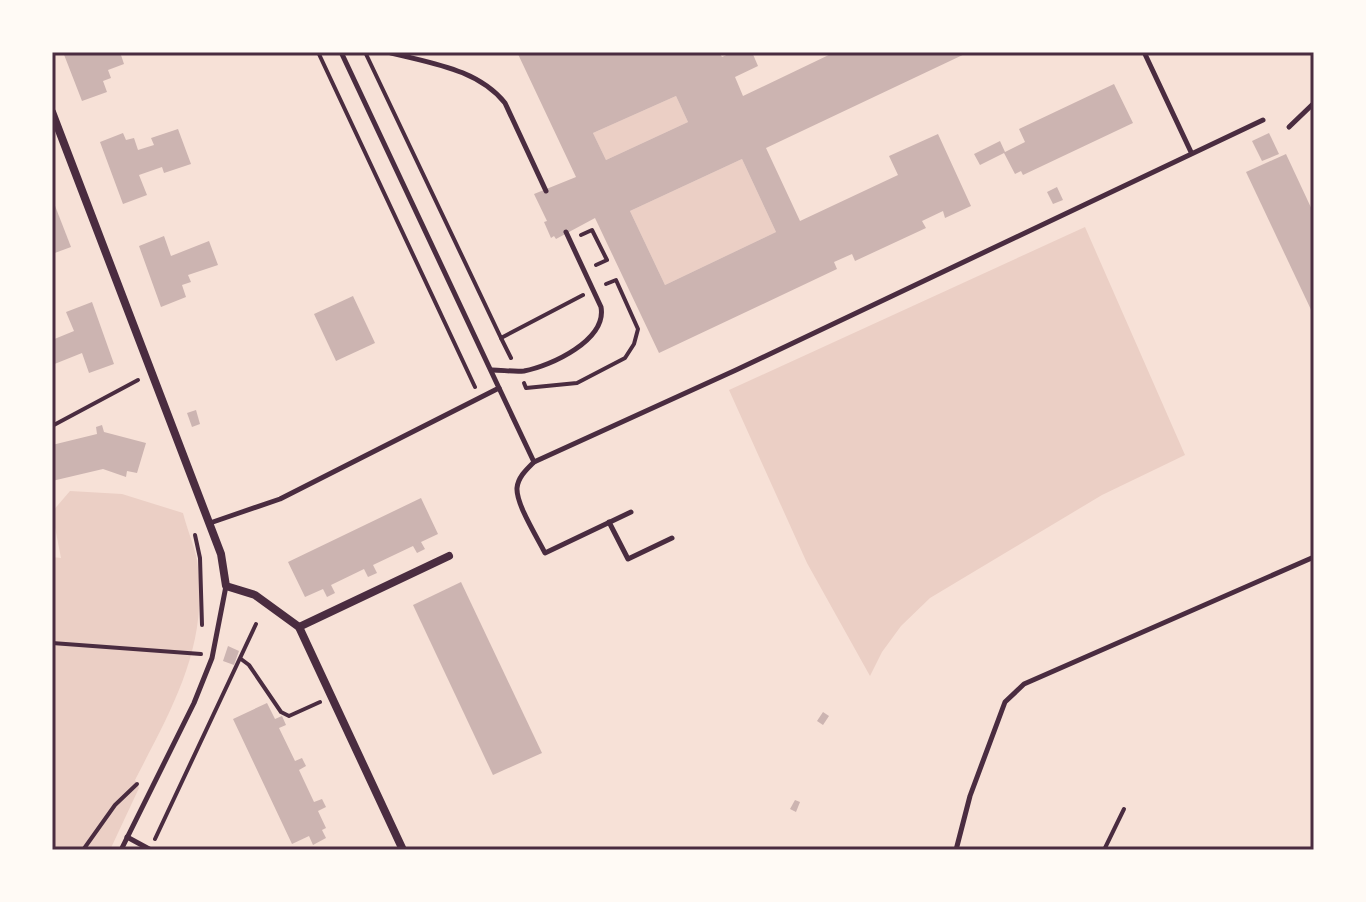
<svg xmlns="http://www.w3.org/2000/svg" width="1366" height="902" font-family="Arial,sans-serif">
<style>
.green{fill:#ebcfc5}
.building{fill:#ccb4b1;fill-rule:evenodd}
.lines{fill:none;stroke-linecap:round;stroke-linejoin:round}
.path{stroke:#4a2c40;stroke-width:4}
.service{stroke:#4a2c40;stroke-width:5}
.minor{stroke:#4a2c40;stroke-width:8}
.neatline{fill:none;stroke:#4a2c40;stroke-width:3}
</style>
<rect width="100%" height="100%" fill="#f7e1d7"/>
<!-- green -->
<g class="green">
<polygon points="676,96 688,122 606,160 593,133"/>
<polygon points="742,159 776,232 665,285 630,211"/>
<polygon points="1085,227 1185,455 1102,495 930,598 901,626 882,652 870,676 807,563 729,390"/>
<path d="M70 491 122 494 183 513C187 529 194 545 197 560 210 645 172 708 135 780L139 788 110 850H52V557L61 558 52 512Z"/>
</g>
<!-- building -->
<g class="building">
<polygon points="63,52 120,52 124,64 108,70 111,78 103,81 107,92 82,101"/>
<path d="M517 52H719L722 57 733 52H752L758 66 735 77 743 96 835 52H969L766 148 800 221 898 175 889 156 938 134 971 206 945 218 943 211 922 221 926 228 855 261 852 254 834 262 837 269 659 353 595 218 556 239 554 236 551 238 544 222 547 221 534 194 576 177ZM676 96 688 122 606 160 593 133ZM742 159 776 232 665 285 630 211Z"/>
<polygon points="1114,84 1133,123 1023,175 1021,171 1015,174 1004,153 980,165 974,154 1000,141 1005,152 1025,142 1019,129"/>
<polygon points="178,129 191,164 164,173 162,167 139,175 147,195 123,204 100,142 123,133 126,140 134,138 138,150 154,145 151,138"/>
<polygon points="1269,133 1279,154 1262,161 1252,141"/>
<polygon points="1286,154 1314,214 1314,316 1246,172"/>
<polygon points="1057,187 1063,200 1053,204 1047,192"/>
<polygon points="52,198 71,247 52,254"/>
<polygon points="164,236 171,256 209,241 218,265 188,275 191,282 182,285 186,297 161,307 139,246"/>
<polygon points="353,296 375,343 336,361 314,314"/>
<polygon points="92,302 114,364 89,373 82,353 52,365 54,352 52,340 74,331 66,312"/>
<polygon points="196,410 200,424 192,427 187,413"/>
<polygon points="102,425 104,432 146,443 137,473 127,471 126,477 103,469 52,481 52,445 97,434 96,427"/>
<polygon points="421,498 438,534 421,542 425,549 417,553 413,546 373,565 377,573 368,577 364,569 331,585 335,593 327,597 323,589 305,597 288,562"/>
<polygon points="461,582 542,753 493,775 413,605"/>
<polygon points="228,646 239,651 234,665 223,661"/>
<polygon points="267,703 275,719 282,716 286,725 279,728 295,761 302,758 306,766 299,770 314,802 322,799 326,807 318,811 326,828 322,830 326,838 313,845 309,836 292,844 233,719"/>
<polygon points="823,712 829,716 823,725 817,721"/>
<polygon points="795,800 800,802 796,812 790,809"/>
</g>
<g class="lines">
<!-- path -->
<g class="path">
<polyline points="318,52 475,387"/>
<polyline points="365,52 501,338 583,295"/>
<polyline points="581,235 592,230 607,260 596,265"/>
<polyline points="501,338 511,358"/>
<polyline points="524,383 526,388 577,383 625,358 634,344 638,329 616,280 606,284"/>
<polyline points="52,426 138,380"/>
<polyline points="195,535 200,558 202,625"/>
<polyline points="52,643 201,654"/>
<polyline points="241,659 249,665 281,712 289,716 320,702"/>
<polyline points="155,839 256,624"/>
<polyline points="83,850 115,805 137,784"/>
<polyline points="1104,850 1124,809"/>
</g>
<!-- service -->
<g class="service">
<path d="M388 52C428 63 477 68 505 103L546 191"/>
<polyline points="1144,52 1191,152"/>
<polyline points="1289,127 1314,103"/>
<path d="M492 370C502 370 514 372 524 371 551 366 607 340 601 307L566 232"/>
<polyline points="499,388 534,462"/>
<path d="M631 512 545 553C537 537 516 504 517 488 518 477 527 469 534 462L736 370 1263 120"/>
<polyline points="609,522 628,559 672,538"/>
<polyline points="210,523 280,499 499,388 341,52"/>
<polyline points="127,837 151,850"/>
<polyline points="121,850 194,703 212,658 226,586"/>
<polyline points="956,850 970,796 1005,702 1024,684 1314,557"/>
</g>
<!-- minor -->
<g class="minor">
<polyline points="52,112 221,554 226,586 255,595 299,627 403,850"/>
<polyline points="299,627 449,556"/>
</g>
</g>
<!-- border -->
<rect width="1366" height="902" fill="none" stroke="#fffaf5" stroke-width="108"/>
<rect x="54" y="54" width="1258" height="794" class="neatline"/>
</svg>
